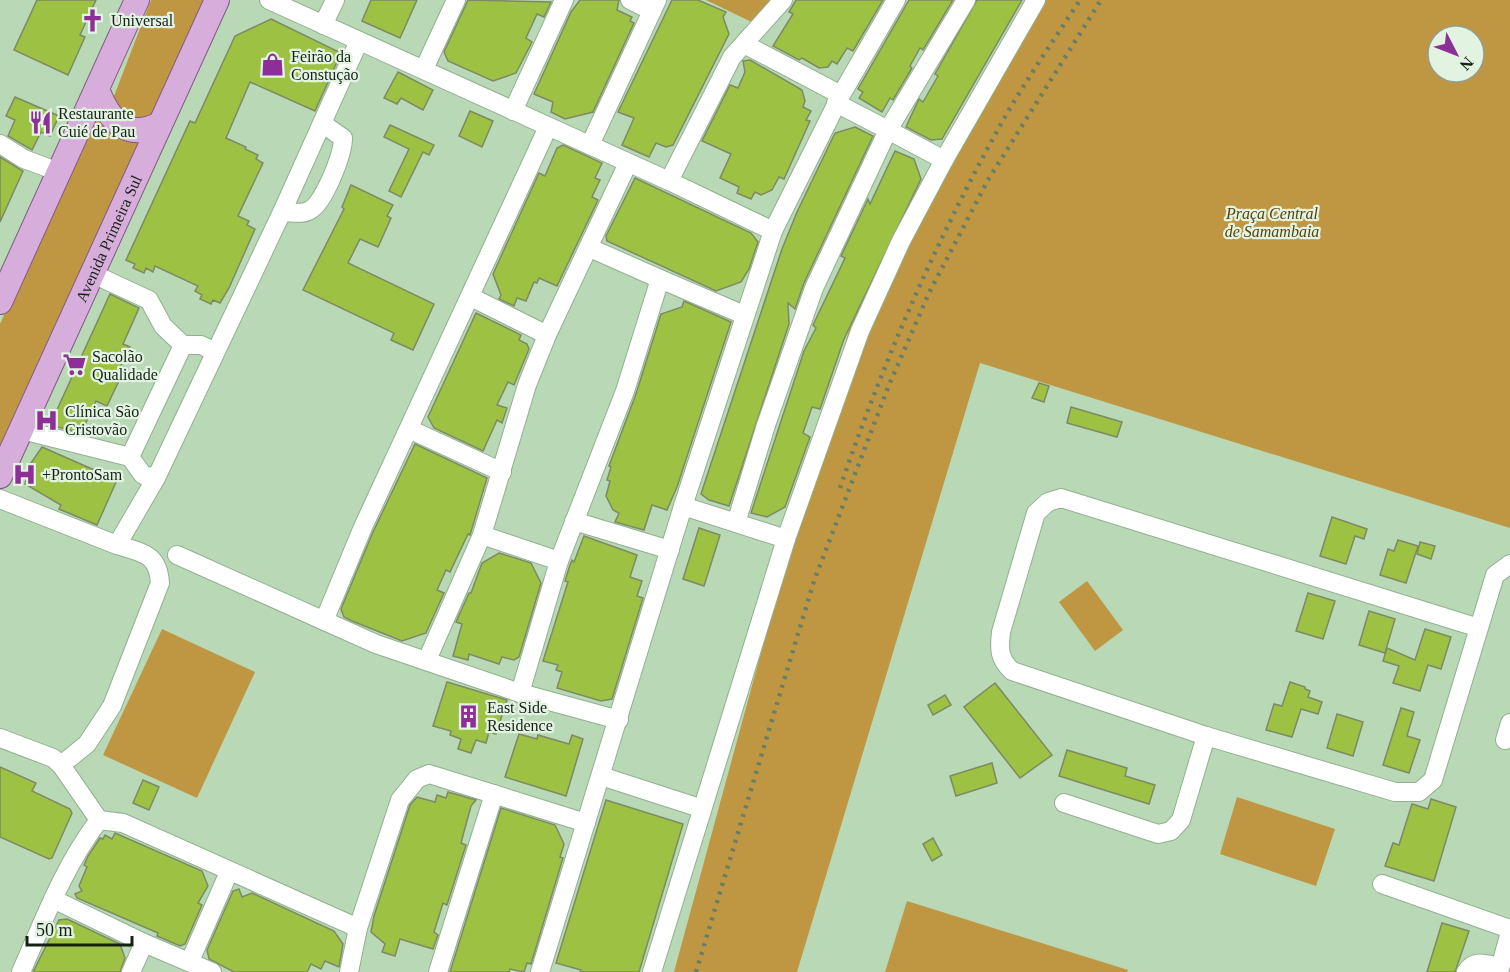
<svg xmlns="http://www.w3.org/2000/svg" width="1510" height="972" font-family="Georgia,serif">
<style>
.green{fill:#bf9742;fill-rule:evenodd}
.building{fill:#9dc143;stroke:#7d8a64;stroke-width:1.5}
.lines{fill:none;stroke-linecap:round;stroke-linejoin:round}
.minor-casing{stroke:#91b08f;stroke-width:20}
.major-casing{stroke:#825986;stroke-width:26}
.minor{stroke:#fff;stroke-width:18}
.major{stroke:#d7addb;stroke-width:24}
.rail{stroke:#687e67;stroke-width:4.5;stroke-dasharray:3 6;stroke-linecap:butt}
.labels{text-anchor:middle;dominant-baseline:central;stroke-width:4.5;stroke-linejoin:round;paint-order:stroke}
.poi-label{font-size:16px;fill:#162216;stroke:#e3f3e2;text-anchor:start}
.park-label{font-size:16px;font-style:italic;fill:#58410a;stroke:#e3f3e2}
.street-label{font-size:16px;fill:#162216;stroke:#e3f3e2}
</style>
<rect width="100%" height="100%" fill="#b8d8b6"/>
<!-- green -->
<g class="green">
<polygon points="151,0 213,0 153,116 139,122 118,109 114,96"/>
<polygon points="706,0 792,0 768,30"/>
<path d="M1034 0H1510V528L980 363 797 972H674L849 330 939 149ZM1438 36H1474V72H1438Z"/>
<polygon points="98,106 152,136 0,472 0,324"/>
<polygon points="1087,581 1123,630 1095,651 1059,602"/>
<polygon points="162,629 255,672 197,798 103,755"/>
<polygon points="1237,797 1335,829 1316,886 1220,854"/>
<polygon points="907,901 1128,970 1127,972 885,972"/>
</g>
<!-- building -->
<g class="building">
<polygon points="37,0 96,0 80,35 85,37 68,75 14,50"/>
<polygon points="371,0 417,0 400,38 362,21"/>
<polygon points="468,0 551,2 544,17 537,14 526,38 532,42 516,73 493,81 448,61 444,52"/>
<polygon points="580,0 619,0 617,10 632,17 630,21 634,23 593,112 565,119 551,112 553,102 534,94 571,12"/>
<polygon points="672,0 698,0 726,12 723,17 729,34 673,145 666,147 656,143 649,157 622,145 634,118 618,112"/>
<polygon points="796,0 883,0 853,51 847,48 837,64 832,61 828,67 819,68 802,58 799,60 773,46 793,14 789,12"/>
<polygon points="909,0 953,0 923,50 920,48 910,66 912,68 893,100 890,98 882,112 859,98 863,92 858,89"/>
<polygon points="977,0 1022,0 942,139 931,140 906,127 919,99 923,102 938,76 935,74"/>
<polygon points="271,19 341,53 315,111 250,82 226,138 246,147 245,149 258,155 256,159 263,163 238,216 249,221 247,225 255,229 229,288 220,303 213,300 211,304 200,299 202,295 195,291 198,286 155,266 153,272 146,268 144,273 133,268 135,264 126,260 190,121 195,123 235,36"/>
<polygon points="750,60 802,90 805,101 803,107 811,111 806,120 810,121 784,179 779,177 772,190 761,195 755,192 751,199 737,193 739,187 720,178 731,154 702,141 730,85 738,88 745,72 743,61"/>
<polygon points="398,72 433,90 423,110 401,98 397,104 384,98"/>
<polygon points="15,97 59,116 50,136 41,132 32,150 8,136 15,120 6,116"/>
<polygon points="470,111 493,121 482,147 459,136"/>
<polygon points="390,125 434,145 429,155 423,152 401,197 389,191 409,149 384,137"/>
<polygon points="855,127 873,136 804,283 795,309 788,303 789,324 729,506 709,500 701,494 782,249 797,212 835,133"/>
<polygon points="563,145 602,163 595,178 600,180 592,197 598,200 557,286 539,278 537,283 534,282 526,301 517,298 514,306 499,299 501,295 493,274 539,173 545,176 557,148"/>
<polygon points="895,151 914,159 921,179 844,339 820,409 812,407 803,433 810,437 785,507 767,517 751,513 804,351 816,328 813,325 845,258 841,256 868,199 870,204"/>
<polygon points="0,157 23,171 0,222"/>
<polygon points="635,178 751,233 758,242 749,269 741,282 716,291 607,241 606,236"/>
<polygon points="351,185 393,205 387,216 391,218 378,247 360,239 348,263 434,304 413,350 391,340 394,333 303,290 344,209 342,207"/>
<polygon points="110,294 139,308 123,344 130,347 121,366 125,368 107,406 96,401 81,433 50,425"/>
<polygon points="684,301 731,322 677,487 667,510 652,505 644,530 615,522 619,513 613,510 606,496 610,481 607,480 611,467 609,466 636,394 661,314 682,307"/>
<polygon points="476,313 521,335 519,340 527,344 529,349 514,385 508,382 497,405 507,408 502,423 497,420 483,451 434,428 428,417"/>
<polygon points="1039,383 1049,386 1044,402 1032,398"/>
<polygon points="1071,407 1122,422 1117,437 1067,423"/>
<polygon points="415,444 487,478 470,535 468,534 450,572 446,570 437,590 444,593 426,633 402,641 352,621 344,617 341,609 373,532"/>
<polygon points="42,447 117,480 97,525 59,509 61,505 25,484 29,466"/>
<polygon points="1332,517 1367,529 1364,539 1355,536 1346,564 1320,556"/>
<polygon points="699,528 720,535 704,586 683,579"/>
<polygon points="584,536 637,555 630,577 642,581 637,596 643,598 612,699 601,701 557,688 562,672 556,670 558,665 543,661 568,582 565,581 570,565 572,560 574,562"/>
<polygon points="1398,540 1418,546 1406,583 1380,575 1388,549 1394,551"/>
<polygon points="1420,542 1435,546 1431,559 1417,554"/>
<polygon points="499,553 531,563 541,583 519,657 514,660 502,657 499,664 469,654 468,660 453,656 462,624 456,622 469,593 471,593 482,563"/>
<polygon points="1308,593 1335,601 1323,639 1296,631"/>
<polygon points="1369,611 1395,619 1385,653 1359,645"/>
<polygon points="1425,629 1451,637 1441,669 1428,665 1420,691 1393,683 1399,666 1383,661 1387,648 1415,660"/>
<polygon points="447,682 507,700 496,734 489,732 486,743 476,740 471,753 458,749 461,739 450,735 451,731 433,726"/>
<polygon points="1290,682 1305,687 1305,689 1310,691 1308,697 1322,702 1318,714 1301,709 1292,737 1266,730 1274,704 1282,706"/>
<polygon points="995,683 1052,755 1020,778 964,707"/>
<polygon points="945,695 951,705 933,715 928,705"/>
<polygon points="1401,708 1414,712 1407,736 1420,740 1409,773 1383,765"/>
<polygon points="1337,714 1363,722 1353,756 1327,748"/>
<polygon points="519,734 537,739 538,735 569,744 572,735 583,739 566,796 505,777"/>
<polygon points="1067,750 1127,768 1125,776 1155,785 1149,804 1059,776"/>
<polygon points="992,763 997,783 956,796 950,776"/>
<polygon points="0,767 36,783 32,791 70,809 72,813 52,858 49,859 0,837"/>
<polygon points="143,780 159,787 149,810 133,803"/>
<polygon points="448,792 476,800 471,806 465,828 461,843 466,845 447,905 443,903 434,932 438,935 433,949 400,939 395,956 382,952 385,944 371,932 374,916 410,805 417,797 435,802 437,795 446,798"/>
<polygon points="1431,799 1456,807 1434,881 1385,866 1393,843 1399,845 1412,804 1428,809"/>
<polygon points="606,800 683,824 639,972 580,972 581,970 556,963"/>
<polygon points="501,808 555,825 564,844 560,857 563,858 531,964 527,963 524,972 510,969 509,972 450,972"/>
<polygon points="115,833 202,871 208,886 198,903 202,905 185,944 180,946 157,936 158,933 77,898 75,894 82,891 79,886 87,867 84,865 88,856 100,838 103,839 105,835 112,839"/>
<polygon points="933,838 942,855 932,861 923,844"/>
<polygon points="239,889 242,897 252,893 334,931 343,944 339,967 325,961 321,969 311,964 307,972 234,972 209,959 207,950 233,891"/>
<polygon points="67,919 120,944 125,958 120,972 33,972 59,920"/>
<polygon points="1442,923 1469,931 1455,972 1427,972"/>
</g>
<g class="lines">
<defs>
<g id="minor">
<polyline points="269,0 669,181 773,231"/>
<polyline points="630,0 652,11"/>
<polyline points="323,25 335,0"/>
<polyline points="746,45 841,95"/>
<polyline points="424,69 456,0"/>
<polyline points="836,103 888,130 966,0"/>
<polyline points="513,111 564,0"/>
<polyline points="0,144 24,159 59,172"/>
<polyline points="590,145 657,0"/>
<polyline points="669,181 732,57 783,0"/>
<path d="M282 212C291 212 303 215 310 210 324 203 343 154 343 138L323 124"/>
<polyline points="93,274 149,300 163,326 183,345"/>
<polyline points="660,279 744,315"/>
<polyline points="471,297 547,335"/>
<polyline points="409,429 502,472"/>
<polyline points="22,430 130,457"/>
<polyline points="156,478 143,475 130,457 183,345 201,345 215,352"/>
<polyline points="0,499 117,545"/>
<polyline points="683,506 786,539"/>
<polyline points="574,521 670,550"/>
<polyline points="736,523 766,425 814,288 888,130 944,160 1036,0"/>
<polyline points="482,535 559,561"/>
<polyline points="177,555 376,644 520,693 619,720"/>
<polyline points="324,621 363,527 548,127"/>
<path d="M1479 628 1061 498 1048 502 1036 513 1001 632C999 649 999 659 1012 671L1206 736 1395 792H1419L1433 780 1495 575 1510 564"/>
<polyline points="427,660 482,535 527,385 547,335 628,163"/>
<polyline points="520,693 559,561 625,391 660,279 590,248"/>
<polyline points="0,738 53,758 61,765 99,820"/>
<polyline points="1505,740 1510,723"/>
<path d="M61 765 87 744 112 706 160 583C158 553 142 553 117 545L156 478 282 212 359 41"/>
<polyline points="601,776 700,808"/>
<polyline points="1064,803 1158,834 1171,831 1181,820 1206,736"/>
<polyline points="1382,884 1510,929"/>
<polyline points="53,899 144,943 212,972"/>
<polyline points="190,961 229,872"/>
<path d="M21 972C44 920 64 866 99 820L123 823 358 928 400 800 417 779 429 774 586 823"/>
<polyline points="131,972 144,943"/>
<polyline points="349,972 358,928"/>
<polyline points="438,972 494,794"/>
<polyline points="540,972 683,506 773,231 841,95 896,0"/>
<polyline points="652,972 786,539 860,331 901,241 944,160"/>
<path d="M1466 972C1474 959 1486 964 1499 967"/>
<polyline points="1499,972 1510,932"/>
</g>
<g id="major">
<path d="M97 89C108 118 125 142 160 124"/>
<polyline points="0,302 137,0"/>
<path id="s1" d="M0 476 217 0"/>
</g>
</defs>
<!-- minor casing -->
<use href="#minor" class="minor-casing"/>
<!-- major casing -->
<use href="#major" class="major-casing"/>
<!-- minor -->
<use href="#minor" class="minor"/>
<!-- major -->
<use href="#major" class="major"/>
<!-- rail -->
<g class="rail">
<path d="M840 488C884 359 939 234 1006 115 1029 76 1055 38 1080 0"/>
<polyline points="696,972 814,581 889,385 929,293 988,180 1101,0"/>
</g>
</g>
<!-- icons -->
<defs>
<symbol id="church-bare" viewBox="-9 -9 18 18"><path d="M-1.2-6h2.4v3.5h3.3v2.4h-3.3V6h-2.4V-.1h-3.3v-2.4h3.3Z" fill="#8e2f98" stroke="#e3f3e2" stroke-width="2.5" paint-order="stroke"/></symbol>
<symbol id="shop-bare" viewBox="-9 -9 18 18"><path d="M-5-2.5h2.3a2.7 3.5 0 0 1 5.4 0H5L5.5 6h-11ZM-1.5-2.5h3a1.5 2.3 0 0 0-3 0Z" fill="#8e2f98" stroke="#e3f3e2" stroke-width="2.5" paint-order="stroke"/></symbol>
<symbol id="restaurant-bare" viewBox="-9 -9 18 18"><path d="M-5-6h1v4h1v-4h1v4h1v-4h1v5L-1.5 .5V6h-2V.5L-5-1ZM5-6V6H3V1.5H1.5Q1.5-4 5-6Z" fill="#8e2f98" stroke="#e3f3e2" stroke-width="2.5" paint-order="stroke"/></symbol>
<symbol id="supermarket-bare" viewBox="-9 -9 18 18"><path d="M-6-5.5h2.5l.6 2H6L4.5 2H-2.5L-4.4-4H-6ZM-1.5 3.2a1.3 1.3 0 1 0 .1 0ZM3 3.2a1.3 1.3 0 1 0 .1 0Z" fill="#8e2f98" stroke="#e3f3e2" stroke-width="2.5" paint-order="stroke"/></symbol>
<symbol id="hospital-bare" viewBox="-9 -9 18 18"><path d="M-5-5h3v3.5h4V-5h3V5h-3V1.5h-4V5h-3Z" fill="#8e2f98" stroke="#e3f3e2" stroke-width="2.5" paint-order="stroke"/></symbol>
<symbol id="building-bare" viewBox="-9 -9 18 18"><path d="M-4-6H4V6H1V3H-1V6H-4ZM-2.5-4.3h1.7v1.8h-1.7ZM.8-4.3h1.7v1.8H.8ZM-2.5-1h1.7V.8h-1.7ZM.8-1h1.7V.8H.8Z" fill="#8e2f98" stroke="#e3f3e2" stroke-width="2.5" paint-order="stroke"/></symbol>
</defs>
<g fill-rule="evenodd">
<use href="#church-bare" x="76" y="4" width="33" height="33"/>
<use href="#shop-bare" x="256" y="48" width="33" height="33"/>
<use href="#restaurant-bare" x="24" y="106" width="33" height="33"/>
<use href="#supermarket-bare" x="58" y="348" width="33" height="33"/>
<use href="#hospital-bare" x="30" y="404" width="33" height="33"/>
<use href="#hospital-bare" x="8" y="458" width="33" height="33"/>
<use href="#building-bare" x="452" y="700" width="33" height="33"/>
</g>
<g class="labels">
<!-- poi labels -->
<g class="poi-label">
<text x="111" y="20">Universal</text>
<text x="291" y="56">Feirão da<tspan x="291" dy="18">Constução</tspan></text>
<text x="58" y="113">Restaurante<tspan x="58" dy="18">Cuié de Pau</tspan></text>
<text x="92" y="356">Sacolão<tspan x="92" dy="18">Qualidade</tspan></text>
<text x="65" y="411">Clínica São<tspan x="65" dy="18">Cristovão</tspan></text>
<text x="42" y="474">+ProntoSam</text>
<text x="487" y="707">East Side<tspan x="487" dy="18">Residence</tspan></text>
</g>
<!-- park labels -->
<g class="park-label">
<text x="1272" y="213">Praça Central<tspan x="1272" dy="18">de Samambaia</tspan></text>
</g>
<!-- street labels -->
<g class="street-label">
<text stroke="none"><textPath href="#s1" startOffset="261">Avenida Primeira Sul</textPath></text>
</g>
</g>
<!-- north arrow -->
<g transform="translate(1456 54) rotate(132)"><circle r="28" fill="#e3f3e2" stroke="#919f90" stroke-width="1.5"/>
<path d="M0-4.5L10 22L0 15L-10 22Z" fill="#8e2f98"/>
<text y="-9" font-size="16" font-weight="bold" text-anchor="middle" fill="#162216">N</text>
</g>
<!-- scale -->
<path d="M27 936v9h105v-9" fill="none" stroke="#162216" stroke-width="3"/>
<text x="36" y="936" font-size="18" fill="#162216" stroke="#e3f3e2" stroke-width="4.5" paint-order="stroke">50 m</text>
</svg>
